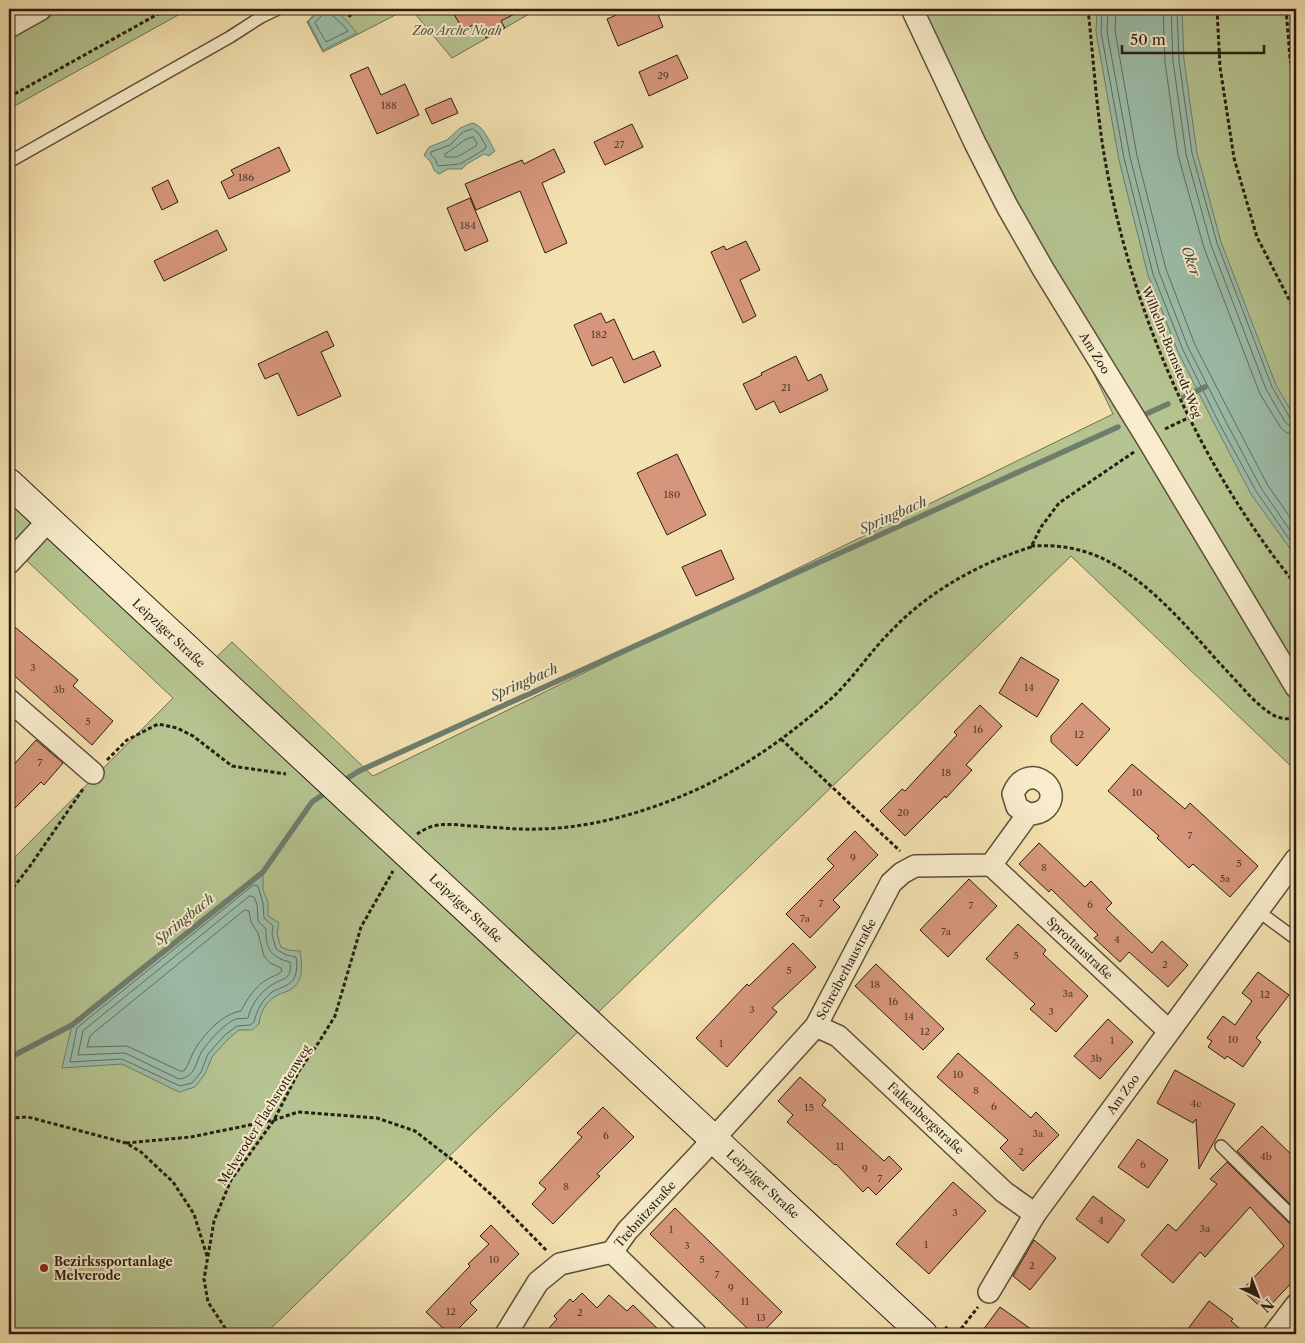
<svg xmlns="http://www.w3.org/2000/svg" width="1305" height="1343" font-family="'Libre Caslon Text',serif">
<style>
.green{fill:#b5c490;stroke:#6e7152}
.water{fill:#9cbeaa;stroke:#6e7e6e}
.lines{fill:none;stroke-linecap:round;stroke-linejoin:round}
.shore{stroke:#626e5e;stroke-width:1}
.stream{stroke:#6e7e6e;stroke-width:5.5}
.building{fill:#d6967b;stroke:#281e13}
.lane-casing{stroke:#5b4f3a;stroke-width:14}
.street-casing{stroke:#5b4f3a;stroke-width:24}
.secondary-casing{stroke:#281e13;stroke-width:30}
.path{stroke:#281e13;stroke-width:3;stroke-dasharray:4 2.5;stroke-linecap:butt}
.lane{stroke:#f8eccc;stroke-width:11}
.street{stroke:#f8eccc;stroke-width:21}
.secondary{stroke:#f8eccc;stroke-width:28}
.poi-dot{fill:#8f2418;stroke:#f8eccc;stroke-width:2}
.labels{text-anchor:middle;dominant-baseline:central;stroke-width:4;stroke-linejoin:round;paint-order:stroke}
.number-label{font-size:10px;fill:#543c2d}
.park-label{font-size:12px;font-style:italic;fill:#525038;stroke:#f8eccc}
.street-label{font-size:12px;fill:#281e13;stroke:#f8eccc}
.poi-label{font-size:12px;font-weight:bold;fill:#281e13;stroke:#f8eccc;text-anchor:start}
.water-label{font-size:14px;font-style:italic;fill:#4b4e40;stroke:#f8eccc}
</style>
<rect width="100%" height="100%" fill="#f4e1b0"/>
<filter id="stains"><feTurbulence type="fractalNoise" baseFrequency=".004" numOctaves="4"/><feColorMatrix values="0 0 0 0 .2 0 0 0 0 .09 0 0 0 0 .02 0 0 0 .5 -.17"/></filter>
<radialGradient id="worn" r=".72"><stop offset=".6" stop-color="#630" stop-opacity="0"/><stop offset="1" stop-color="#630" stop-opacity=".3"/></radialGradient>
<!-- green -->
<g class="green">
<polygon points="59,9 189,9 9,109 9,37"/>
<polygon points="319,9 407,9 323,52 307,22"/>
<polygon points="411,9 538,9 452,58"/>
<polygon points="921,9 1294,9 1296,24 1296,771 1071,556 265,1334 9,1334 9,863 173,698 9,544 9,489 201,672 232,642 373,776 1113,414 963,100"/>
</g>
<!-- water -->
<g class="water">
<path d="M320 9C339 9 346 20 357 33L323 50 308 21 318 13Z"/>
<polygon points="1097,9 1182,9 1184,60 1197,153 1221,242 1276,385 1296,419 1296,557 1251,494 1215,425 1178,352 1148,275 1119,160 1096,32"/>
<path d="M472 123C484 125 489 142 495 151L489 156 484 154 467 164 462 169H448L439 174C432 170 434 168 431 163 430 160 426 158 424 155L429 147 447 140 460 128Z"/>
<path d="M263 872V890L268 902V916L279 923 277 934 281 947 288 950 300 951C302 964 304 979 293 988 289 992 282 992 278 995 267 1000 260 1012 259 1024L252 1030H239L228 1039 212 1057 205 1074 195 1087 179 1092 122 1064 62 1068 72 1025Z"/>
</g>
<g class="lines">
<!-- shore -->
<g class="shore">
<path d="M324 9 326 10 315 23 326 42 348 31C342 22 333 18 328 10L329 9"/>
<polyline points="1102,9 1101,32 1124,158 1153,274 1183,350 1219,423 1256,491 1296,549"/>
<polyline points="1108,9 1107,32 1130,157 1159,272 1188,347 1225,420 1261,488 1296,539"/>
<polyline points="1116,9 1115,31 1137,156 1166,269 1195,345 1232,417 1267,484 1296,526"/>
<polyline points="1163,9 1165,62 1178,155 1204,248 1260,394 1281,428 1287,433 1296,434"/>
<polyline points="1171,9 1173,61 1186,154 1211,245 1266,389 1285,422 1290,426 1296,427"/>
<polyline points="1177,9 1179,61 1192,153 1217,243 1272,387 1290,418 1296,421"/>
<polygon points="473,129 479,134 486,146 485,149 460,164 438,166 435,159 431,155 431,152 450,145 463,132"/>
<path d="M473 137 477 143 476 146 457 157H445V154C455 149 463 138 473 137Z"/>
<path d="M254 885 258 886 263 903 264 918 273 926 272 934 276 949 286 955 296 957C298 967 297 980 287 985 282 988 277 989 272 992 262 1000 257 1010 254 1022L250 1025 237 1026 225 1035 208 1054 201 1072 192 1083 180 1086 122 1059 70 1062 77 1028Z"/>
<path d="M250 896 254 897 257 904 258 921 266 929C265 949 272 958 290 962 293 981 281 978 270 986 259 994 251 1005 248 1018 244 1019 240 1018 236 1019 226 1022 208 1042 202 1051 195 1063 196 1077 179 1079L125 1053 78 1055 83 1031Z"/>
<path d="M245 910 249 911 251 922 258 933 264 956 270 963 281 968 282 971C278 975 273 976 268 979 256 985 247 999 241 1011 223 1014 207 1031 197 1046 191 1054 190 1063 184 1071H180L127 1046 87 1047 90 1036Z"/>
</g>
<!-- stream -->
<g class="stream">
<polyline points="1184,397 1205,387"/>
<polyline points="1146,414 1168,404"/>
<polyline points="340,783 359,771 1118,427"/>
<polyline points="9,1058 72,1025 263,872 312,802 328,791"/>
</g>
</g>
<!-- building -->
<g class="building">
<polygon points="451,9 524,9 501,21 505,28 486,38 477,23 463,30"/>
<polygon points="630,9 656,9 663,27 618,46 607,19"/>
<polygon points="677,55 688,78 649,96 639,72"/>
<polygon points="368,67 381,95 405,84 419,115 377,134 350,75"/>
<polygon points="451,98 458,113 432,124 425,109"/>
<polygon points="632,124 643,147 605,165 594,142"/>
<polygon points="279,147 290,171 229,199 221,182 234,175 231,170"/>
<polygon points="554,149 565,172 542,183 567,243 545,253 520,191 476,210 465,184 522,160 524,164"/>
<polygon points="168,180 178,202 162,210 152,188"/>
<polygon points="470,198 488,241 465,251 447,208"/>
<polygon points="217,230 227,250 164,281 154,261"/>
<polygon points="746,241 760,270 740,280 756,316 743,323 711,252 724,246 726,250"/>
<polygon points="601,313 606,323 614,319 633,360 654,351 661,366 624,383 612,357 592,366 574,325"/>
<polygon points="327,331 334,346 321,352 341,396 298,416 278,373 265,379 258,364"/>
<polygon points="796,356 808,381 821,374 828,390 780,413 774,401 756,410 743,384 762,375 761,373"/>
<polygon points="677,454 706,515 667,535 637,473"/>
<polygon points="721,550 734,579 696,596 682,567"/>
<polygon points="9,622 78,680 73,686 113,721 92,745 9,671"/>
<polygon points="1021,657 1059,680 1037,717 999,693"/>
<polygon points="1082,703 1110,729 1077,766 1051,742 1051,736"/>
<polygon points="980,705 1002,726 966,765 972,770 946,798 945,796 905,836 880,811 902,789 905,791 957,735 954,732"/>
<polygon points="36,740 63,763 44,785 41,782 9,814 9,770"/>
<polygon points="1132,764 1185,809 1190,803 1258,866 1230,897 1193,864 1189,868 1157,838 1159,836 1108,791"/>
<polygon points="855,831 878,855 833,900 840,907 810,938 786,914 834,866 827,859"/>
<polygon points="1039,843 1085,887 1091,881 1112,903 1106,909 1152,953 1162,941 1188,965 1168,987 1129,952 1120,962 1094,938 1098,935 1051,889 1049,892 1019,864"/>
<polygon points="969,879 997,906 948,957 920,930"/>
<polygon points="1018,924 1046,950 1043,954 1088,996 1056,1032 1030,1009 1035,1004 986,959"/>
<polygon points="793,943 816,967 772,1008 777,1012 727,1067 696,1038 747,984 749,986"/>
<polygon points="876,964 944,1029 923,1050 855,986"/>
<polygon points="1258,972 1289,995 1256,1038 1261,1042 1243,1067 1227,1056 1225,1059 1208,1047 1212,1041 1207,1038 1223,1016 1235,1025 1252,1001 1242,993"/>
<polygon points="1108,1019 1133,1042 1100,1079 1074,1056"/>
<polygon points="958,1053 1031,1118 1036,1112 1059,1135 1023,1171 1000,1148 1008,1140 937,1077"/>
<polygon points="1175,1070 1235,1104 1199,1169 1196,1119 1193,1123 1157,1103"/>
<polygon points="800,1077 826,1100 822,1105 884,1161 889,1156 902,1169 876,1195 868,1187 863,1192 836,1164 835,1165 787,1122 793,1115 778,1101"/>
<polygon points="603,1107 634,1137 597,1174 600,1176 553,1224 532,1204 546,1189 539,1183 582,1137 577,1133"/>
<polygon points="1262,1126 1296,1159 1296,1210 1237,1151"/>
<polygon points="1138,1139 1168,1160 1148,1188 1118,1167"/>
<polygon points="1227,1162 1291,1225 1296,1227 1296,1278 1265,1311 1242,1290 1284,1246 1250,1207 1205,1257 1200,1252 1173,1283 1141,1255 1168,1224 1176,1231 1217,1184 1210,1179"/>
<polygon points="953,1182 986,1211 929,1274 896,1244"/>
<polygon points="1093,1196 1125,1220 1108,1243 1076,1219"/>
<polygon points="675,1208 782,1312 761,1334 753,1334 650,1234"/>
<polygon points="491,1225 519,1254 470,1303 477,1310 453,1334 449,1334 426,1312 470,1266 468,1264 489,1244 480,1236"/>
<polygon points="1034,1240 1056,1258 1030,1290 1013,1276"/>
<polygon points="582,1293 597,1308 609,1295 627,1311 633,1305 663,1334 544,1334 557,1319 554,1316 570,1299 573,1302"/>
<polygon points="1209,1301 1233,1319 1231,1321 1246,1334 1184,1334"/>
<polygon points="1000,1307 1038,1334 980,1334"/>
</g>
<g class="lines">
<defs>
<g id="lane">
<polyline points="9,162 230,37 261,17 278,9"/>
<polyline points="1258,911 1296,939"/>
<polyline points="1221,1146 1296,1220"/>
</g>
<g id="street">
<polyline points="912,9 975,143 1007,206 1043,269 1148,440 1296,687"/>
<polyline points="9,27 41,9"/>
<polyline points="9,563 49,520"/>
<polyline points="9,700 93,773"/>
<polyline points="991,865 1169,1031"/>
<polyline points="816,1026 838,1036 1004,1192 1035,1214"/>
<polyline points="612,1252 696,1334"/>
<polyline points="989,1292 1035,1214 1296,859"/>
<path d="M506 1334 538 1282 560 1264 612 1252 627 1231 698 1156 816 1026 891 883 902 873 915 866 991 865 1028 814C1035 814 1041 813 1046 808 1065 787 1026 760 1013 794L1017 807 1028 814"/>
<polyline points="1274,1334 1296,1305"/>
</g>
<polyline id="secondary" points="9,483 923,1334"/>
</defs>
<!-- lane casing -->
<use href="#lane" class="lane-casing"/>
<!-- street casing -->
<use href="#street" class="street-casing"/>
<!-- secondary casing -->
<use href="#secondary" class="secondary-casing"/>
<!-- path -->
<g class="path">
<path d="M1088 9C1093 55 1096 102 1103 148 1129 307 1195 460 1296 585"/>
<polyline points="1217,9 1220,67 1234,158 1257,237 1296,313"/>
<polyline points="1286,9 1290,58 1296,89"/>
<polyline points="349,17 354,9"/>
<polyline points="9,97 167,9"/>
<polyline points="1165,429 1188,418"/>
<path d="M1031 546C1063 544 1091 550 1118 567 1160 593 1192 633 1225 669 1241 685 1255 705 1275 716 1282 719 1290 720 1296 717"/>
<polyline points="781,739 900,851"/>
<polyline points="107,760 127,740 158,724 177,728 193,736 232,766 286,774"/>
<path d="M417 834C422 831 428 827 434 826 446 823 459 825 471 826 494 827 517 830 539 829 590 828 643 813 689 793 742 770 790 735 833 697 854 677 870 652 890 632 929 591 978 564 1031 547L1041 527 1059 503 1134 452"/>
<polyline points="9,893 30,866 83,789"/>
<polyline points="9,1118 28,1117 126,1143 141,1152 173,1182 194,1214 207,1256"/>
<polyline points="126,1143 191,1137 274,1120 298,1112 377,1118 415,1131 455,1162 496,1199 547,1251"/>
<polyline points="945,1327 953,1334"/>
<polyline points="229,1334 208,1302 204,1279 214,1221 231,1180 274,1120 299,1071 319,1042 335,1016 361,927 393,871"/>
<polyline points="957,1334 978,1307"/>
</g>
<!-- lane -->
<use href="#lane" class="lane"/>
<!-- street -->
<use href="#street" class="street"/>
<!-- secondary -->
<use href="#secondary" class="secondary"/>
</g>
<!-- markers -->
<circle class="poi-dot" cx="44" cy="1268" r="5"/>
<g class="labels">
<!-- number labels -->
<g class="number-label">
<text x="663" y="75">29</text>
<text x="389" y="105">188</text>
<text x="619" y="144">27</text>
<text x="246" y="177">186</text>
<text x="468" y="225">184</text>
<text x="599" y="334">182</text>
<text x="786" y="387">21</text>
<text x="672" y="494">180</text>
<text x="33" y="667">3</text>
<text x="1029" y="687">14</text>
<text x="59" y="689">3b</text>
<text x="88" y="721">5</text>
<text x="978" y="729">16</text>
<text x="1079" y="734">12</text>
<text x="40" y="762">7</text>
<text x="946" y="772">18</text>
<text x="1137" y="792">10</text>
<text x="903" y="812">20</text>
<text x="1190" y="835">7</text>
<text x="853" y="857">9</text>
<text x="1239" y="863">5</text>
<text x="1044" y="867">8</text>
<text x="1225" y="878">5a</text>
<text x="821" y="903">7</text>
<text x="1090" y="904">6</text>
<text x="971" y="905">7</text>
<text x="805" y="918">7a</text>
<text x="946" y="931">7a</text>
<text x="1117" y="939">4</text>
<text x="1016" y="955">5</text>
<text x="1165" y="964">2</text>
<text x="789" y="970">5</text>
<text x="875" y="984">18</text>
<text x="1068" y="993">3a</text>
<text x="1265" y="994">12</text>
<text x="893" y="1001">16</text>
<text x="752" y="1009">3</text>
<text x="1051" y="1011">3</text>
<text x="909" y="1016">14</text>
<text x="925" y="1031">12</text>
<text x="1233" y="1039">10</text>
<text x="1112" y="1040">1</text>
<text x="721" y="1043">1</text>
<text x="1096" y="1058">3b</text>
<text x="958" y="1074">10</text>
<text x="976" y="1090">8</text>
<text x="1196" y="1103">4c</text>
<text x="994" y="1106">6</text>
<text x="809" y="1107">15</text>
<text x="1038" y="1133">3a</text>
<text x="606" y="1135">6</text>
<text x="840" y="1146">11</text>
<text x="1021" y="1151">2</text>
<text x="1266" y="1156">4b</text>
<text x="1143" y="1164">6</text>
<text x="865" y="1168">9</text>
<text x="880" y="1178">7</text>
<text x="566" y="1186">8</text>
<text x="955" y="1212">3</text>
<text x="1101" y="1220">4</text>
<text x="1205" y="1228">3a</text>
<text x="671" y="1229">1</text>
<text x="926" y="1244">1</text>
<text x="687" y="1245">3</text>
<text x="494" y="1259">10</text>
<text x="702" y="1259">5</text>
<text x="1032" y="1265">2</text>
<text x="717" y="1274">7</text>
<text x="731" y="1287">9</text>
<text x="745" y="1301">11</text>
<text x="451" y="1311">12</text>
<text x="580" y="1312">2</text>
<text x="761" y="1317">13</text>
</g>
<!-- park labels -->
<g class="park-label">
<text x="457" y="30">Zoo Arche Noah</text>
</g>
<!-- street labels -->
<g class="street-label">
<text transform="translate(1172 352) rotate(68)">Wilhelm-Bornstedt-Weg</text>
<text transform="translate(1095 353) rotate(58)">Am Zoo</text>
<text transform="translate(169 633) rotate(43)">Leipziger Straße</text>
<text transform="translate(466 908) rotate(43)">Leipziger Straße</text>
<text transform="translate(1080 948) rotate(43)">Sprottaustraße</text>
<text transform="translate(846 969) rotate(-62)">Schreiberhaustraße</text>
<text transform="translate(1123 1094) rotate(-54)">Am Zoo</text>
<text transform="translate(264 1115) rotate(-58)">Melveroder Flachsrottenweg</text>
<text transform="translate(926 1118) rotate(43)">Falkenbergstraße</text>
<text transform="translate(763 1184) rotate(43)">Leipziger Straße</text>
<text transform="translate(645 1214) rotate(-48)">Trebnitzstraße</text>
</g>
<!-- poi labels -->
<g class="poi-label">
<text x="54" y="1261">Bezirkssportanlage<tspan x="54" dy="14">Melverode</tspan></text>
</g>
<!-- water labels -->
<g class="water-label">
<text transform="translate(1191 261) rotate(71)">Oker</text>
<text transform="translate(893 515) rotate(-24)">Springbach</text>
<text transform="translate(524 682) rotate(-24)">Springbach</text>
<text transform="translate(184 919) rotate(-39)">Springbach</text>
</g>
</g>
<!-- margin -->
<rect width="1305" height="1343" fill="none" stroke="#f4e1b0" stroke-width="30"/>
<rect x="10" y="10" width="1285" height="1323" fill="none" stroke="#281e13" stroke-width="2.5"/>
<rect x="15" y="15" width="1275" height="1313" fill="none" stroke="#281e13"/>
<!-- north arrow -->
<g transform="translate(1258 1296) rotate(137)" stroke="#f8eccc" stroke-width="4" paint-order="stroke">
<path d="M0-4L9 19L0 12L-9 19Z" fill="#281e13"/>
<text y="-8" font-size="14" font-weight="bold" text-anchor="middle" fill="#281e13">N</text>
</g>
<!-- scale -->
<path d="M1122 45v8h142v-8" fill="none" stroke="#281e13" stroke-width="2.5"/>
<text x="1130" y="45" font-size="15" fill="#281e13" stroke="#f8eccc" stroke-width="4" paint-order="stroke">50 m</text>
<rect width="100%" height="100%" filter="url(#stains)"/>
<rect width="100%" height="100%" fill="url(#worn)"/>
</svg>
